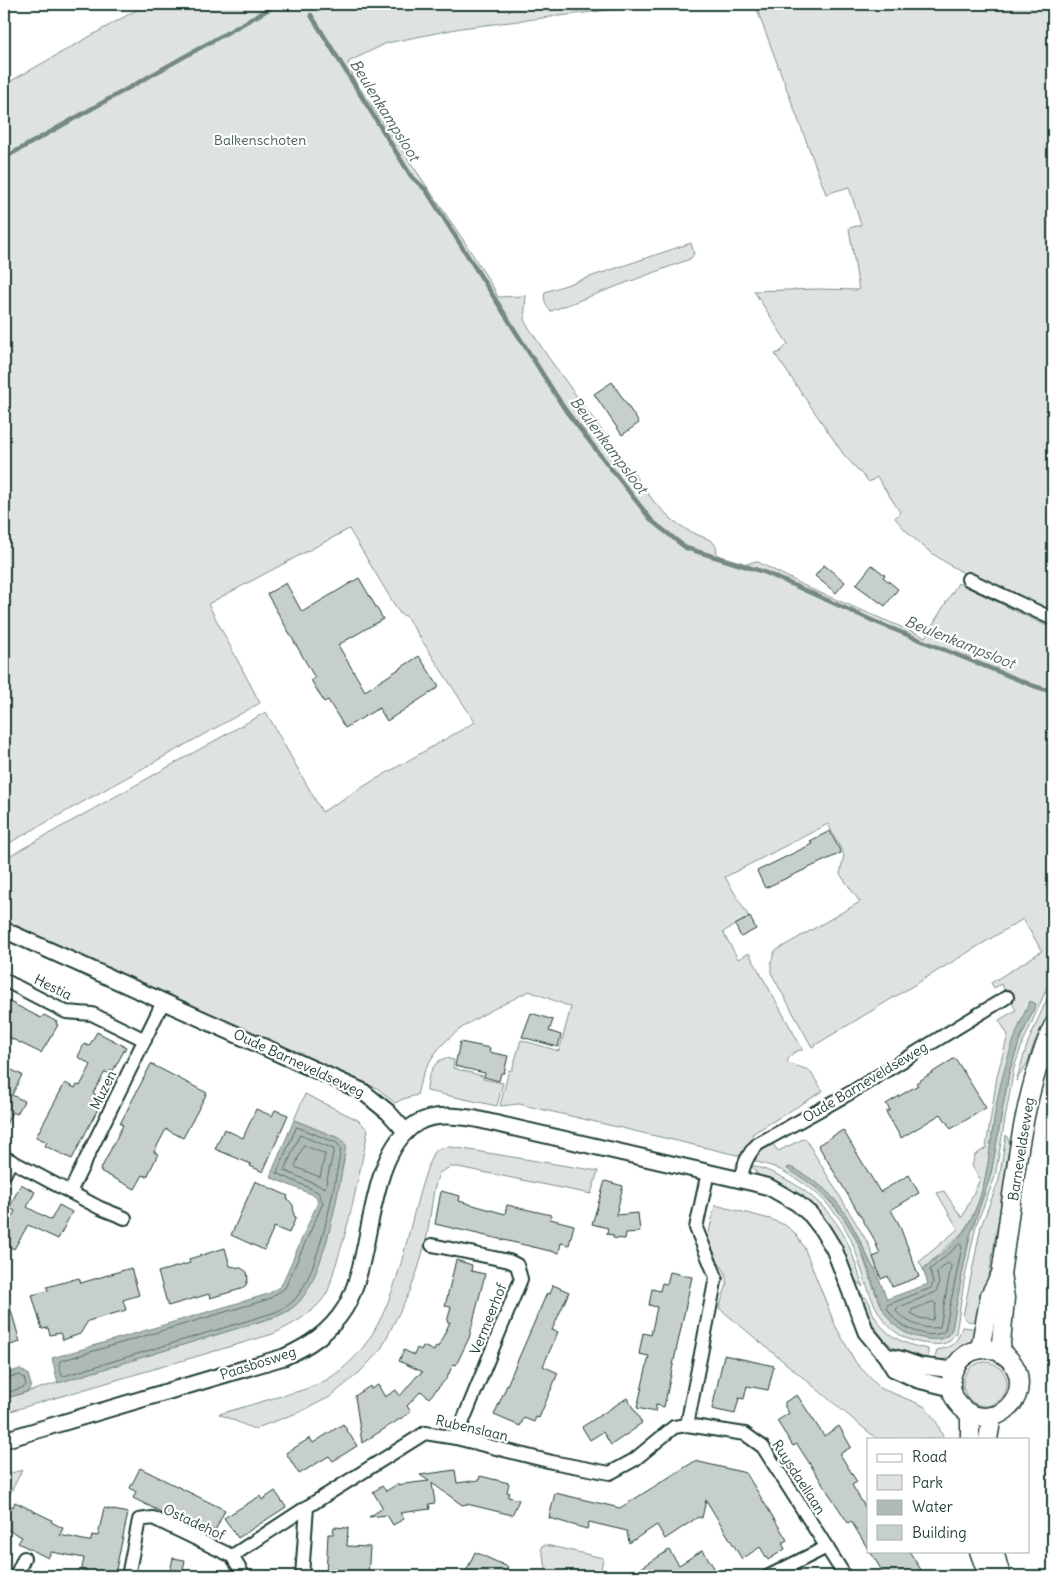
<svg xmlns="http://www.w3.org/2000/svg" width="1057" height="1580" font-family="Delius,sans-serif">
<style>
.green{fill:#dee3e2;stroke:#7e908b}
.water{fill:#afbab7;stroke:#758883}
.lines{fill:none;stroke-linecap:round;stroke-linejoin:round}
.shore{stroke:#596f68;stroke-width:1}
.stream{stroke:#758883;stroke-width:4.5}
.building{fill:#c7cfcc;stroke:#1f3d34}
.minor-casing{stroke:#1f3d34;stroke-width:16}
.tertiary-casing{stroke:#1f3d34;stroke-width:19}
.secondary-casing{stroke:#1f3d34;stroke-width:21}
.minor{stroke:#fff;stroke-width:12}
.tertiary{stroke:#fff;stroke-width:15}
.secondary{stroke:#fff;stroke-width:18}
.labels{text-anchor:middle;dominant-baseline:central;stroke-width:4.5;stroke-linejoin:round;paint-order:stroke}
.park-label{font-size:14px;fill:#455e57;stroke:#fff}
.street-label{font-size:14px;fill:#1f3d34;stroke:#fff}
.water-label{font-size:15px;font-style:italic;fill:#4a625b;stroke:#fff}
</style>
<rect width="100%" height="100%" fill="#fff"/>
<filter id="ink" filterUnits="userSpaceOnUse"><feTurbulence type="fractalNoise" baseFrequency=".02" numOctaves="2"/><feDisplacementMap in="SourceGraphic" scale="10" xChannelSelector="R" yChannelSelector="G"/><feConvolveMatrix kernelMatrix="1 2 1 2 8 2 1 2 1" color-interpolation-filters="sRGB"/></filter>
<g filter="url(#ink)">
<!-- green -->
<g class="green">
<path d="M147 4H657L461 28 387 43 348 62 355 81 462 238 493 287 498 297 526 296 524 320 548 357 655 503 674 521 687 530 712 541 716 546 717 555 747 564 756 561 811 589 925 637 958 583 1053 629V974L1022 1045 1014 1068 995 1177 976 1225 964 1282 956 1333 948 1342C940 1346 931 1344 922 1343 872 1335 868 1281 852 1242 847 1230 839 1217 830 1207 816 1190 794 1176 774 1167 767 1164 758 1164 753 1159L756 1154 773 1144 778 1151 805 1138 869 1245 878 1269H875L872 1266C849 1217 839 1194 790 1167L820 1191 841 1214 854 1234 860 1248 876 1295 925 1339H942L947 1336 952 1329 957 1295 972 1228 991 1174 1009 1073 1021 1037 1036 1004 1030 1002C1015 1035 1004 1068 997 1104 988 1148 990 1195 962 1233L923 1269 919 1262 958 1229 937 1193 944 1191 962 1218 980 1179 972 1166 975 1155 986 1148 997 1076 1008 1035 999 1020 1016 1010 1001 984 994 988 991 983 1042 951 1023 919 812 1047 771 973V962L775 951 860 902 840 874 844 855 828 824 725 877 749 917 723 932 738 959 749 953 803 1050C795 1050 789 1055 787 1063L809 1070 823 1091 752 1134 756 1140 747 1146 741 1156 519 1104 500 1106 509 1070H512L521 1040 559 1051 571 1007 529 991C480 1017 429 1034 417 1095L403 1099 395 1103 377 1088 351 1078 4 923V859L266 712 322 812 371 782 475 722 406 616 400 614 349 529 208 604 260 703 4 846V85Z"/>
<path d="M755 4H1053V615C998 589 933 567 895 518L900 512 877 477 869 482 844 455 775 354 780 352 788 344 754 291 818 289 859 290 849 228 861 225 849 187 826 194Z"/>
<path d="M691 243 694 254 690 259 551 311C546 308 543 298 545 292Z"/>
<polygon points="1053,985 1053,1005 1035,1041 1028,1062 1016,1081 1028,1042"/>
<path d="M445 1058 454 1060 453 1068 483 1076V1079L503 1083 497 1106 427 1091C427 1078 432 1062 445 1058Z"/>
<path d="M305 1094 358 1120 368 1130C359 1176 350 1223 335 1267 332 1276 330 1289 325 1296 313 1314 291 1325 273 1334L4 1413V1399L278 1316 290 1310 319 1262 327 1240 344 1161 341 1139 294 1120Z"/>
<polygon points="1006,1135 1011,1145 981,1323 968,1321 963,1316 981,1226 999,1180"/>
<path d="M451 1147 598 1171 591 1194 458 1167H450L439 1173 434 1190 427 1236 419 1266 410 1291 381 1349 360 1372 330 1397 302 1411 254 1429 219 1414C238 1409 256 1403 274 1398 292 1393 311 1389 328 1379 403 1333 402 1227 433 1153L440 1148Z"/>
<path d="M751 1165C792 1177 826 1201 846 1239 853 1254 858 1271 863 1287L852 1278 839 1242 823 1217 812 1206 789 1189 758 1175Z"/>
<polygon points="715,1205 770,1219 785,1225 795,1233 804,1247 835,1325 856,1363 880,1388 924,1406 936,1421 944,1439 877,1439 719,1308 727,1284 725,1272 710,1249 708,1237"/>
<path d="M856 1289C860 1293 865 1296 868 1300 871 1304 871 1310 874 1315 885 1336 905 1345 928 1349V1361C920 1359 909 1357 902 1353 877 1340 866 1313 856 1289Z"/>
<path d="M962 1327 980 1329C978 1333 976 1337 974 1340 967 1349 945 1361 934 1362L937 1350C954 1346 956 1344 962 1327Z"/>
<circle cx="985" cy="1384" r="22"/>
<polygon points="22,1470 4,1506 4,1475"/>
<polygon points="546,1545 603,1558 600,1576 548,1576 541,1547"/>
</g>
<!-- water -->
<g class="water">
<path d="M1030 1001 1036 1004 1021 1037 1009 1073 991 1174 969 1238 952 1329C947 1339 940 1340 930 1339 887 1336 880 1305 869 1271 862 1251 854 1233 842 1216 828 1195 808 1181 787 1169L788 1167C795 1168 802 1173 808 1177 845 1200 854 1230 872 1266L875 1269 887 1299 928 1284 923 1269C936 1258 958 1242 967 1227 989 1188 989 1149 996 1106 1003 1069 1014 1035 1030 1001Z"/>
<path d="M294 1120 341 1139 346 1145C340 1185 326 1270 300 1301 294 1308 286 1312 278 1316L58 1383 52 1358 268 1294 281 1286 318 1202 316 1196 272 1178 271 1174Z"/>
<polygon points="20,1369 28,1374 31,1385 29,1391 4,1399 4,1374"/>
</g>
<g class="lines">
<!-- shore -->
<g class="shore">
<path d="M297 1127 337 1143 341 1148C335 1184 319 1273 295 1299 290 1305 283 1308 276 1312L64 1376H62L59 1363 60 1361 269 1299 285 1288 323 1203 318 1192 277 1173Z"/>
<polygon points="300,1135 334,1149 325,1188 285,1171"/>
<polygon points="304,1145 325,1154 320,1177 295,1167"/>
<path d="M960 1244 962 1247 945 1330C934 1341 908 1330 897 1321 892 1317 890 1312 887 1308V1305L931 1288 933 1283 930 1270Z"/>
<path d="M948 1263 951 1266 940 1327C925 1331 905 1322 896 1311L897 1308 936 1292 939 1284 937 1273Z"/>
<polygon points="933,1302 936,1304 933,1320 919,1318 911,1313 912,1310"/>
<polyline points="4,1378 20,1375 24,1378 26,1385 24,1387 4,1394"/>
</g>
<!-- stream -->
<g class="stream">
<polyline points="311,15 411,176 426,190 566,411 652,521 686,548 764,572 878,623 1034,686 1053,692"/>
<polyline points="4,158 278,4"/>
</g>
</g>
<!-- building -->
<g class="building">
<polygon points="612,382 639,423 622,435 594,394"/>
<polygon points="824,565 845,582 836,593 815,576"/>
<polygon points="872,565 885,575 883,577 898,589 885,606 856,585"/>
<polygon points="359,578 383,619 338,645 365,691 419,656 439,687 387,721 379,708 345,728 328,700 324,702 311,680 315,678 267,594 286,583 302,612"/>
<polygon points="830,831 841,853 765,888 757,871 812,844 810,841"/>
<polygon points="750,917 756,929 741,937 735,925"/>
<polygon points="4,999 41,1018 44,1015 57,1022 56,1024 58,1025 41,1053 4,1035"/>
<polygon points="531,1013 553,1020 549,1031 561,1035 558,1047 522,1037"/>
<polygon points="97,1032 126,1047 113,1071 111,1070 110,1074 105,1072 93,1093 103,1099 72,1159 45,1146 47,1142 36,1137 65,1083 75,1088 77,1085 80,1086 91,1065 78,1057 84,1044 89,1046"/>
<polygon points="460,1042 490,1048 489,1052 508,1056 504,1073 501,1073 499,1081 484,1077 485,1073 455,1066"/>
<polygon points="955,1058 986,1108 951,1129 941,1114 901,1138 886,1112 890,1110 886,1104 918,1085 916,1083"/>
<polygon points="151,1064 207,1093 183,1138 166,1129 154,1152 158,1154 147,1177 143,1175 135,1189 100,1171 123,1125 120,1124"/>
<polygon points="4,1066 22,1075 12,1095 24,1101 17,1114 12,1112 4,1129"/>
<polygon points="256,1109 272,1116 275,1110 288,1115 263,1172 250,1166 251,1164 215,1149 224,1129 243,1138"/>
<polygon points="843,1130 880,1192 909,1175 919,1193 891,1210 899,1224 919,1277 892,1287 888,1276 881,1279 873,1257 880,1254 873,1237 818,1145"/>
<polygon points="255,1181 288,1196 287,1198 293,1205 294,1216 296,1217 289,1233 274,1227 264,1250 231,1235"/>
<polygon points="605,1181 623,1186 616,1215 638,1213 640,1232 626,1233 625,1239 613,1238 613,1235 607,1234 608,1228 592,1224"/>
<polygon points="21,1184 35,1192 27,1207 51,1220 59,1205 72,1212 58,1239 28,1225 14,1249 4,1243 4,1232 15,1211 9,1208"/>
<polygon points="441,1191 460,1196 459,1201 505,1214 507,1205 551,1215 550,1219 574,1225 569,1245 561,1243 559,1253 435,1224"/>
<polygon points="225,1248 230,1266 241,1268 247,1272 248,1279 246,1285 241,1289 210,1298 209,1294 168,1306 158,1272 190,1263 189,1259"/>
<polygon points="456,1260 472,1265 471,1271 485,1274 469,1338 456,1365 453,1364 447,1378 429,1398 421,1391 407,1406 411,1412 362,1443 355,1396 370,1386 371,1389 378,1385 385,1397 396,1390 400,1396 417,1376 423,1372 399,1361 404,1350 414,1355 417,1348 421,1350 423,1346 434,1351 436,1346 438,1347 450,1322 447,1322 451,1307 445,1306"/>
<polygon points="131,1268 139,1295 123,1300 126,1310 88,1321 80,1334 63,1340 60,1333 50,1335 48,1328 42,1329 32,1295 48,1291 47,1287 79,1278 81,1283"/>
<polygon points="670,1272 692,1277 664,1407 656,1405 655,1412 637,1408 649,1356 639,1354 643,1333 651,1335 657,1307 649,1305 652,1289 660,1291 662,1283 667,1284"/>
<polygon points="553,1285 569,1292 552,1330 558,1332 543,1366 558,1373 539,1418 536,1417 534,1422 524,1418 520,1426 494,1415 547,1293 550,1294"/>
<polygon points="4,1296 7,1296 20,1342 4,1347"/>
<polygon points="724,1355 774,1366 768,1390 747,1386 744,1399 739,1398 735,1414 712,1409"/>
<polygon points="797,1395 824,1436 839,1426 851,1447 840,1454 857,1482 852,1485 868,1512 868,1549 851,1521 848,1523 797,1444 793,1446 777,1421 789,1413 785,1407 785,1402"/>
<polygon points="627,1398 642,1423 636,1427 636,1428 611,1445 603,1432 590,1440 582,1427"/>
<polygon points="343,1424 357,1446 333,1461 329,1456 299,1474 286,1453 310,1438 313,1443"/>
<polygon points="695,1461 746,1473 787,1540 782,1543 785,1549 768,1560 760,1547 742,1559 706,1500 702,1518 698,1517 665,1539 657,1525 629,1543 627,1531 589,1522 587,1529 549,1518 555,1493 620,1508"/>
<polygon points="140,1468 225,1510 215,1531 190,1519 187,1525 133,1498 136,1492 130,1488"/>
<polygon points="455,1470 457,1483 479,1480 480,1476 509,1483 507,1492 510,1493 508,1497 519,1500 512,1515 467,1504 462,1505 432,1483 435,1503 429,1504 430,1509 400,1513 404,1519 393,1525 387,1515 369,1517 383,1508 373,1492 382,1486 386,1491 396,1485 429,1481 420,1475"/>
<polygon points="275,1491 286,1507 238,1538 224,1518 260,1496 262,1500"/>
<polygon points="4,1502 13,1507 15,1502 52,1520 51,1522 63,1528 60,1535 88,1541 91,1541 92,1535 98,1536 104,1508 128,1513 115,1574 111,1573 111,1576 95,1576 81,1573 84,1558 51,1552 48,1558 18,1543 22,1537 4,1528"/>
<polygon points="334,1527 348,1528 347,1546 370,1547 368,1576 326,1576 328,1534 333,1534"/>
<polygon points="669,1550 679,1565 703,1550 719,1576 629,1576"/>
<polygon points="870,1551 909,1551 925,1576 885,1576"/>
<polygon points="475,1552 508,1567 504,1576 464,1576"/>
<polygon points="173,1558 185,1560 182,1576 169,1576"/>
</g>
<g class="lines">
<defs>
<g id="minor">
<polyline points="968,579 1053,619"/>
<polyline points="4,980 66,1012 92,1014 145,1040"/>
<polyline points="4,1157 100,1208 125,1218"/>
<polyline points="4,1175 11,1161"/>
<path d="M740 1179C744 1165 747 1154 758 1144L850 1093 1007 997"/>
<polyline points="70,1192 163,1002"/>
<polyline points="432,1245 509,1261 517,1265 521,1279 456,1438"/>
<polyline points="687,1425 716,1277 696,1228 708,1172"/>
<polyline points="232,1556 307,1507"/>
<polyline points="16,1576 24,1558"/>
<polyline points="128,1576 139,1520 153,1518 232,1556 244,1576"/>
<polyline points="302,1576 307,1507 425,1433 456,1438 552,1462 610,1473 634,1460 674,1427 687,1425 745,1434 763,1447 845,1576"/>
<polyline points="769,1576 827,1547"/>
</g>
<g id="tertiary">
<polyline points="4,930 362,1091 388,1112 406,1132"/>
<polyline points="886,1356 900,1359 920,1366 954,1370"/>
<path d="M4 1440 284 1357C309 1346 330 1332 345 1308 375 1258 365 1155 417 1123 434 1113 457 1116 476 1119L754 1183 769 1187 797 1203 811 1215 821 1228 834 1249 866 1332 886 1356 894 1369 918 1380 951 1388"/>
</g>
<g id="secondary">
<polyline points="980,1349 990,1295 1001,1274"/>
<circle cx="985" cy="1383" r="34"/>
<path d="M1002 1354 1001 1343 1005 1298 1001 1274C1014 1191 1019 1103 1053 1026"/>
<polyline points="970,1439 970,1414"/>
<polyline points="988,1439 992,1416"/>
<polyline points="979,1551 988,1576"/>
<polyline points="994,1551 1001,1576"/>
</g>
</defs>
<!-- minor casing -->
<use href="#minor" class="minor-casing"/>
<!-- tertiary casing -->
<use href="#tertiary" class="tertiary-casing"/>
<!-- secondary casing -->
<use href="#secondary" class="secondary-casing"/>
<!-- minor -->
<use href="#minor" class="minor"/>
<!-- tertiary -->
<use href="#tertiary" class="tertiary"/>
<!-- secondary -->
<use href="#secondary" class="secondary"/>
</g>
</g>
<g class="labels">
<!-- park labels -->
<g class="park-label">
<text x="260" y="140">Balkenschoten</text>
</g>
<!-- street labels -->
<g class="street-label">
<text transform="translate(53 987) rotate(26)">Hestia</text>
<text transform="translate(299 1063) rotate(25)">Oude Barneveldseweg</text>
<text transform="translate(865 1082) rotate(-31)">Oude Barneveldseweg</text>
<text transform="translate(103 1090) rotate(-64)">Muzen</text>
<text transform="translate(1021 1149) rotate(-81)">Barneveldseweg</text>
<text transform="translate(488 1319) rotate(-68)">Vermeerhof</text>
<text transform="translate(258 1363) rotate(-18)">Paasbosweg</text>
<text transform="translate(472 1428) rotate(13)">Rubenslaan</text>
<text transform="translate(799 1477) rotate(57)">Ruysdaellaan</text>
<text transform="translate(194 1522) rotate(25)">Ostadehof</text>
</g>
<!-- water labels -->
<g class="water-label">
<text transform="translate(385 110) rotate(58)">Beulenkampsloot</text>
<text transform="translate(609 445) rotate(53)">Beulenkampsloot</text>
<text transform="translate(960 642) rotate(22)">Beulenkampsloot</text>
</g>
</g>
<!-- margin -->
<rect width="1057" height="1580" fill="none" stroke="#fff" stroke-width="20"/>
<rect x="10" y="10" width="1037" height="1560" fill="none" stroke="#1f3d34" stroke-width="2" filter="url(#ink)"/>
<!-- legend -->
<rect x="867" y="1438" width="162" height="115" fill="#ffffff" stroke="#a5b1ae"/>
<rect x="877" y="1454" width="25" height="8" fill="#ffffff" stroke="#a5b1ae"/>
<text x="912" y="1462" font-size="15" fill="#1f3d34">Road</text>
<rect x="877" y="1475" width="25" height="15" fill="#dee3e2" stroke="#a5b1ae"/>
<text x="912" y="1488" font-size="15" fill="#1f3d34">Park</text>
<rect x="877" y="1500" width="25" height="15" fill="#afbab7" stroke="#a5b1ae"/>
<text x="912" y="1512" font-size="15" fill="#1f3d34">Water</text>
<rect x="877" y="1525" width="25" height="15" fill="#c7cfcc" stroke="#a5b1ae"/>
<text x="912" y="1538" font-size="15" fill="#1f3d34">Building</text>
</svg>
